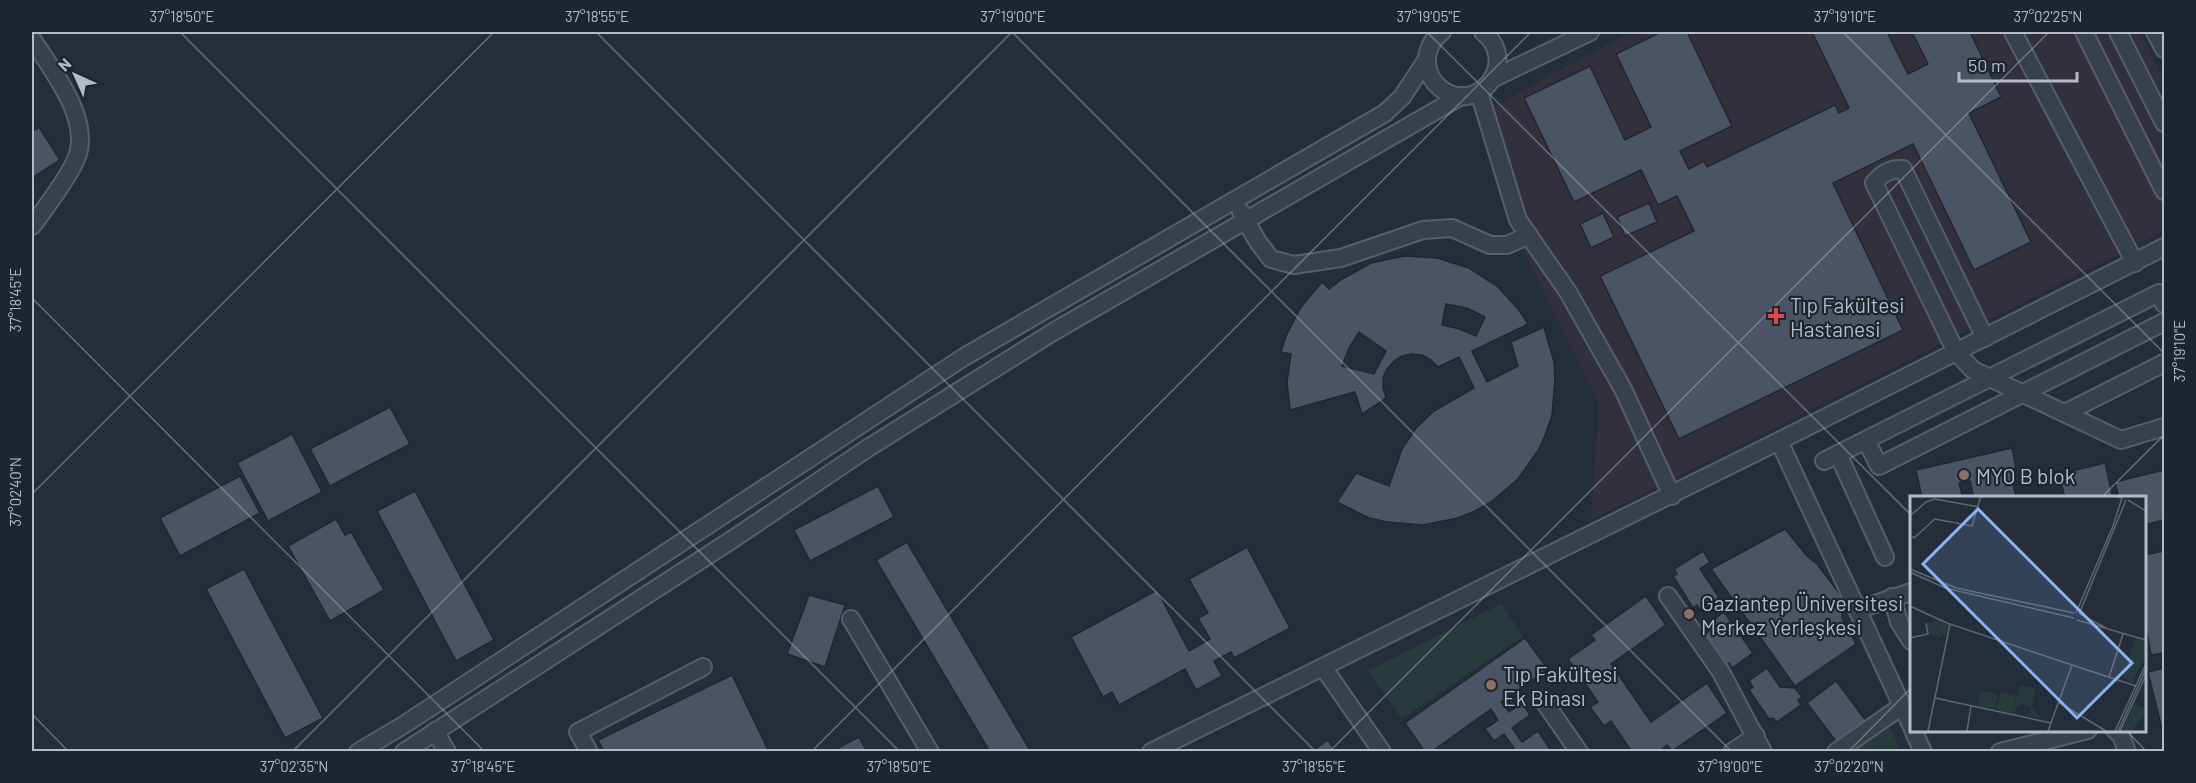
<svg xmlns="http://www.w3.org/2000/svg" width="2196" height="783" font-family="Barlow,sans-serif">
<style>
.medical{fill:#32303d}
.green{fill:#273b3d}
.building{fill:#4b5464;stroke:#1f2732;stroke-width:1.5;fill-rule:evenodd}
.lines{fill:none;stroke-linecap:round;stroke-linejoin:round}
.minor-casing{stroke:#565e69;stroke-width:20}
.minor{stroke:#38404b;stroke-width:16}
.ticks{fill:none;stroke:#b4bbc7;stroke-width:1.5;stroke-opacity:0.45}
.health-dot{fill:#e0444e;stroke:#1d2530;stroke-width:2}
.education-dot{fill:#8d6e63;stroke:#1d2530;stroke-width:2}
.labels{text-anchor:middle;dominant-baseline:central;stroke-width:4.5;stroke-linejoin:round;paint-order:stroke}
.poi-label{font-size:21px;fill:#b4bbc7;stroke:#1d2530;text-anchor:start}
.inset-road{fill:none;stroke:#5e6673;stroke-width:1.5}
.view{fill:#8db2f2;fill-opacity:0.15;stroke:#8db2f2;stroke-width:3}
.inset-edge{fill:none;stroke:#b4bbc7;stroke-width:3}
.neatline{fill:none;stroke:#b4bbc7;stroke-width:2}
.ticks-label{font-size:15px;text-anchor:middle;fill:#b4bbc7}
</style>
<rect width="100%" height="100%" fill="#242e3b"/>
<!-- medical -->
<polygon class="medical" points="1630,32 2140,32 2164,81 2164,231 1591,520 1599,402 1513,230 1478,115"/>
<!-- green -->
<g class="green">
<polygon points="1501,604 1523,636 1402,719 1368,671"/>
<polygon points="1888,723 1901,751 1847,752"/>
</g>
<!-- building -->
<g class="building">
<polygon points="1661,32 1687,32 1732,126 1680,151 1689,169 1704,161 1707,167 1835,105 1839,113 1849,108 1812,32 1887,32 1908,74 1928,64 1912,32 1970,32 2001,97 1969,113 2031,242 1974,270 1913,144 1833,183 1903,330 1679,439 1600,276 1694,231 1677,196 1658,205 1641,170 1574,202 1524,98 1590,66 1625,140 1651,127 1616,54"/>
<polygon points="39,127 60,160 32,178 32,132"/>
<polygon points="1649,203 1657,222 1625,236 1617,217"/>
<polygon points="1603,213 1614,237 1591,248 1580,224"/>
<path d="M1404 256 1437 258 1469 268 1497 286 1519 310 1528 324 1472 351 1487 382 1518 366 1511 342 1544 327 1554 362 1555 380 1552 415 1546 433 1539 449 1518 479 1491 502 1475 511 1458 518 1423 525 1387 522 1369 518 1337 502 1356 473 1389 486 1402 449 1416 428 1434 411 1474 388 1459 357 1438 367 1431 360 1422 355 1412 354 1402 356 1394 361 1387 369 1383 378V388L1386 398 1362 414 1355 392 1290 410 1287 382 1291 354 1281 352 1286 336 1301 307 1322 282 1329 289 1342 279 1371 263ZM1446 304 1467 308 1485 317 1476 336 1460 329 1442 325ZM1359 332 1386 351 1374 374 1342 366 1349 348Z"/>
<polygon points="390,407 410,444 330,486 310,449"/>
<polygon points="292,434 322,492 268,521 237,463"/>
<polygon points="2012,448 2016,468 2010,470 2016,498 1974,498 1970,481 1959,483 1963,498 1922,498 1916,470"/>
<polygon points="2105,463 2113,498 2065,498 2059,474"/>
<polygon points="2164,470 2164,520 2144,525 2144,498 2119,498 2115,482"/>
<polygon points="240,476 260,513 180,556 160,518"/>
<polygon points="878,486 894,517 810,561 794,530"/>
<polygon points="415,491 494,640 456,661 377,511"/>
<polygon points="336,519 345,535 351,532 384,590 330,621 288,546"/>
<polygon points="1785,529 1807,556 1817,564 1843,598 1842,618 1856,644 1795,686 1711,569"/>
<polygon points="907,542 1031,752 990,752 876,560"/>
<polygon points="1247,547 1290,628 1234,658 1231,652 1214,661 1222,676 1196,690 1185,669 1119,705 1112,692 1103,697 1071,637 1157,590 1189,651 1210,639 1198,618 1208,613 1189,579"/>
<polygon points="1703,551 1710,562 1700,569 1720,599 1701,611 1697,605 1693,608 1673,576 1677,574 1674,569"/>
<polygon points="2164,551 2164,653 2151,655 2144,615 2144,555"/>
<polygon points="244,569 323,718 285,738 206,589"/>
<polygon points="809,595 845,605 825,667 787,654"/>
<polygon points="1646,596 1666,625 1611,664 1651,722 1707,683 1727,713 1672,751 1667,745 1658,752 1632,752 1611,721 1604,726 1590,707 1598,702 1568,659 1595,640 1591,635"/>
<polygon points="1724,612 1753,653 1732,668 1729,663 1727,665 1705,634 1709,631 1705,626"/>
<polygon points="1525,638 1548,669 1501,702 1509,712 1522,703 1530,715 1512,728 1522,742 1538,731 1552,752 1508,752 1514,748 1504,734 1494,741 1485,729 1498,720 1491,709 1431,752 1425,752 1405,723"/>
<polygon points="1767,668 1780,687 1795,688 1802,697 1798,700 1801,705 1777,722 1773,718 1769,719 1749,690 1753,687 1749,681"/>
<polygon points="2164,668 2164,728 2162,729 2148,672"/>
<polygon points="732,675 769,752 604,752 598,740"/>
<polygon points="1836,681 1867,722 1838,744 1807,703"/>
<polygon points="859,737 867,752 840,752 838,748"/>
<polygon points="1328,740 1336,752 1311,752"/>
</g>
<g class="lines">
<defs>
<g id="minor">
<path d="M1442 32C1432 39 1426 51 1427 64 1428 73 1433 82 1440 88 1477 117 1521 63 1483 32"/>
<polyline points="2013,32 2135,263"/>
<polyline points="2084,32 2164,191"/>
<polyline points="2118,32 2164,123"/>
<polyline points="2155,32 2164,49"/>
<path d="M32 39C52 70 93 121 76 159 69 177 48 204 36 221L32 226"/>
<polyline points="1492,79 1590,32"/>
<polyline points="1479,92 1518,220 1568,292 1623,389 1672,496"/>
<polyline points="1241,212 1258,242 1271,259 1294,265 1341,258 1423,230 1452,228 1490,245 1507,245 1529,235"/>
<path d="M1985 338 1903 169C1891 168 1882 173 1874 183L1956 352 1973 370 2121 440 2164 427"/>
<polyline points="2065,413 2164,363"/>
<polyline points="1866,440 1879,466 2164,322"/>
<polyline points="1779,441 2164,247"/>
<polyline points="1838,454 1885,557"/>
<polyline points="1824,461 2159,293 2164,304"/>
<polyline points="1668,596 1721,672 1763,752"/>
<polyline points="1892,597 1899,622 1911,641"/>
<polyline points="1857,610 1911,592"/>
<polyline points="851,619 930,752"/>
<polyline points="1323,667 1382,752"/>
<polyline points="1543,700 1579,752"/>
<polyline points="1913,730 1923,752"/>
<polyline points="2115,730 2121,735 2127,752"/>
<polyline points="435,731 447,752"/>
<polyline points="358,752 402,726 964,357 1385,113 1402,97 1427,59"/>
<polyline points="404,752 730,541 868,448 1053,332 1461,96"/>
<polyline points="589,752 578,732 703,667"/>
<polyline points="1151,752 1779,441 1911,725"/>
<polyline points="1732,752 1756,736"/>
<polyline points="1836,752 1902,706"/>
<polyline points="2000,752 2088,730"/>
</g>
</defs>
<!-- minor casing -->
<use href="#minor" class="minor-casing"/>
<!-- minor -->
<use href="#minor" class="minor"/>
</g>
<!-- ticks -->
<path class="ticks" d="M180 32 900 752M596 32 1316 752M1012 32 1732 752M1427 32 1911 515M1843 32 2164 353M32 298 485 752M32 494 494 32M2101 498 2164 435M32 714 69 752M2126 730 2147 752M292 752 1012 32M811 752 1531 32M1329 752 2049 32M1848 752 1911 688"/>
<!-- markers -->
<path class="health-dot" d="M1773 307h6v6h6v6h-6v6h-6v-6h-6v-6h6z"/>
<g class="education-dot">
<circle cx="1964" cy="475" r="6"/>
<circle cx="1689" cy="614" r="6"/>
<circle cx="1491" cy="685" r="6"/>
</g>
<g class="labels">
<!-- poi labels -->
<g class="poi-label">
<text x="1790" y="304">Tıp Fakültesi<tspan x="1790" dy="24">Hastanesi</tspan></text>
<text x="1976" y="475">MYO B blok</text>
<text x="1701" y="602">Gaziantep Üniversitesi<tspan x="1701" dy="24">Merkez Yerleşkesi</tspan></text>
<text x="1503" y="673">Tıp Fakültesi<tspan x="1503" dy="24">Ek Binası</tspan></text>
</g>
</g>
<!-- overview -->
<g transform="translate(1910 496)">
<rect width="236" height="236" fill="#242e3b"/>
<path d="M25 125 38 129 35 141 23 127 33 142 19 138 17 128ZM226 142 235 145V162L222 186 213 181ZM109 189 125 192 122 211 131 222 111 219H120L121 212 114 208 107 210 106 216 109 219 104 218ZM71 195 88 198 84 214 68 211ZM91 196 106 199 103 218 86 214ZM224 207 235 213V218L221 235H212Z" fill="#273b3d"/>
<path class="inset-road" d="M218 4 236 15M0 20 16 6 25 3 69 11M0 39 4 42 25 23 62 30 71 0M0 73 46 92 164 117M0 76 35 92 164 122M0 110 39 128M166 117 203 30 212 2 204 0M169 118 216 4M170 118 196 132M167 124 236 144M0 142 18 138 16 127M162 169 226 190M199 181 213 138M25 202 141 227M148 206 196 235M18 235 40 128 162 169 138 235M57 235 61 210M205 235 236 168M208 235 236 173M210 235 236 179"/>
<path class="view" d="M68 13 222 167 167 222 13 68Z"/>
<rect width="236" height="236" class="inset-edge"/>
</g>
<!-- border -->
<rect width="2196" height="783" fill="none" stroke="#1d2530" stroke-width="66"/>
<!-- north arrow -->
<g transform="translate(75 75) rotate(315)" stroke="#1d2530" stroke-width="4.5" paint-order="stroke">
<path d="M0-4.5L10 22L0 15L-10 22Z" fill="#b4bbc7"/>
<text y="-9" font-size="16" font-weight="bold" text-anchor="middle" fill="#b4bbc7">N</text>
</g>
<!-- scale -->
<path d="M1959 72v9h118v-9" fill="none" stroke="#b4bbc7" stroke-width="3"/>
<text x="1968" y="72" font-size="18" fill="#b4bbc7" stroke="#1d2530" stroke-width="4.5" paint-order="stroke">50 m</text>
<rect x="33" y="33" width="2130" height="717" class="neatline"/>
<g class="ticks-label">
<text x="182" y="22">37°18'50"E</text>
<text x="597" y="22">37°18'55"E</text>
<text x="1013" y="22">37°19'00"E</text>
<text x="1429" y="22">37°19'05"E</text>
<text x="1845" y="22">37°19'10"E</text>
<text x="2048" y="22">37°02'25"N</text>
<text transform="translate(16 300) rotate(-90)" y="5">37°18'45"E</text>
<text transform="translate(2180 351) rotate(-90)" y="5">37°19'10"E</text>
<text transform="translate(16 492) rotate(-90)" y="5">37°02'40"N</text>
<text x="294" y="772">37°02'35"N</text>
<text x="483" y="772">37°18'45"E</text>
<text x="899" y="772">37°18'50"E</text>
<text x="1314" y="772">37°18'55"E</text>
<text x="1730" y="772">37°19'00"E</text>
<text x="1849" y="772">37°02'20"N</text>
</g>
</svg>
